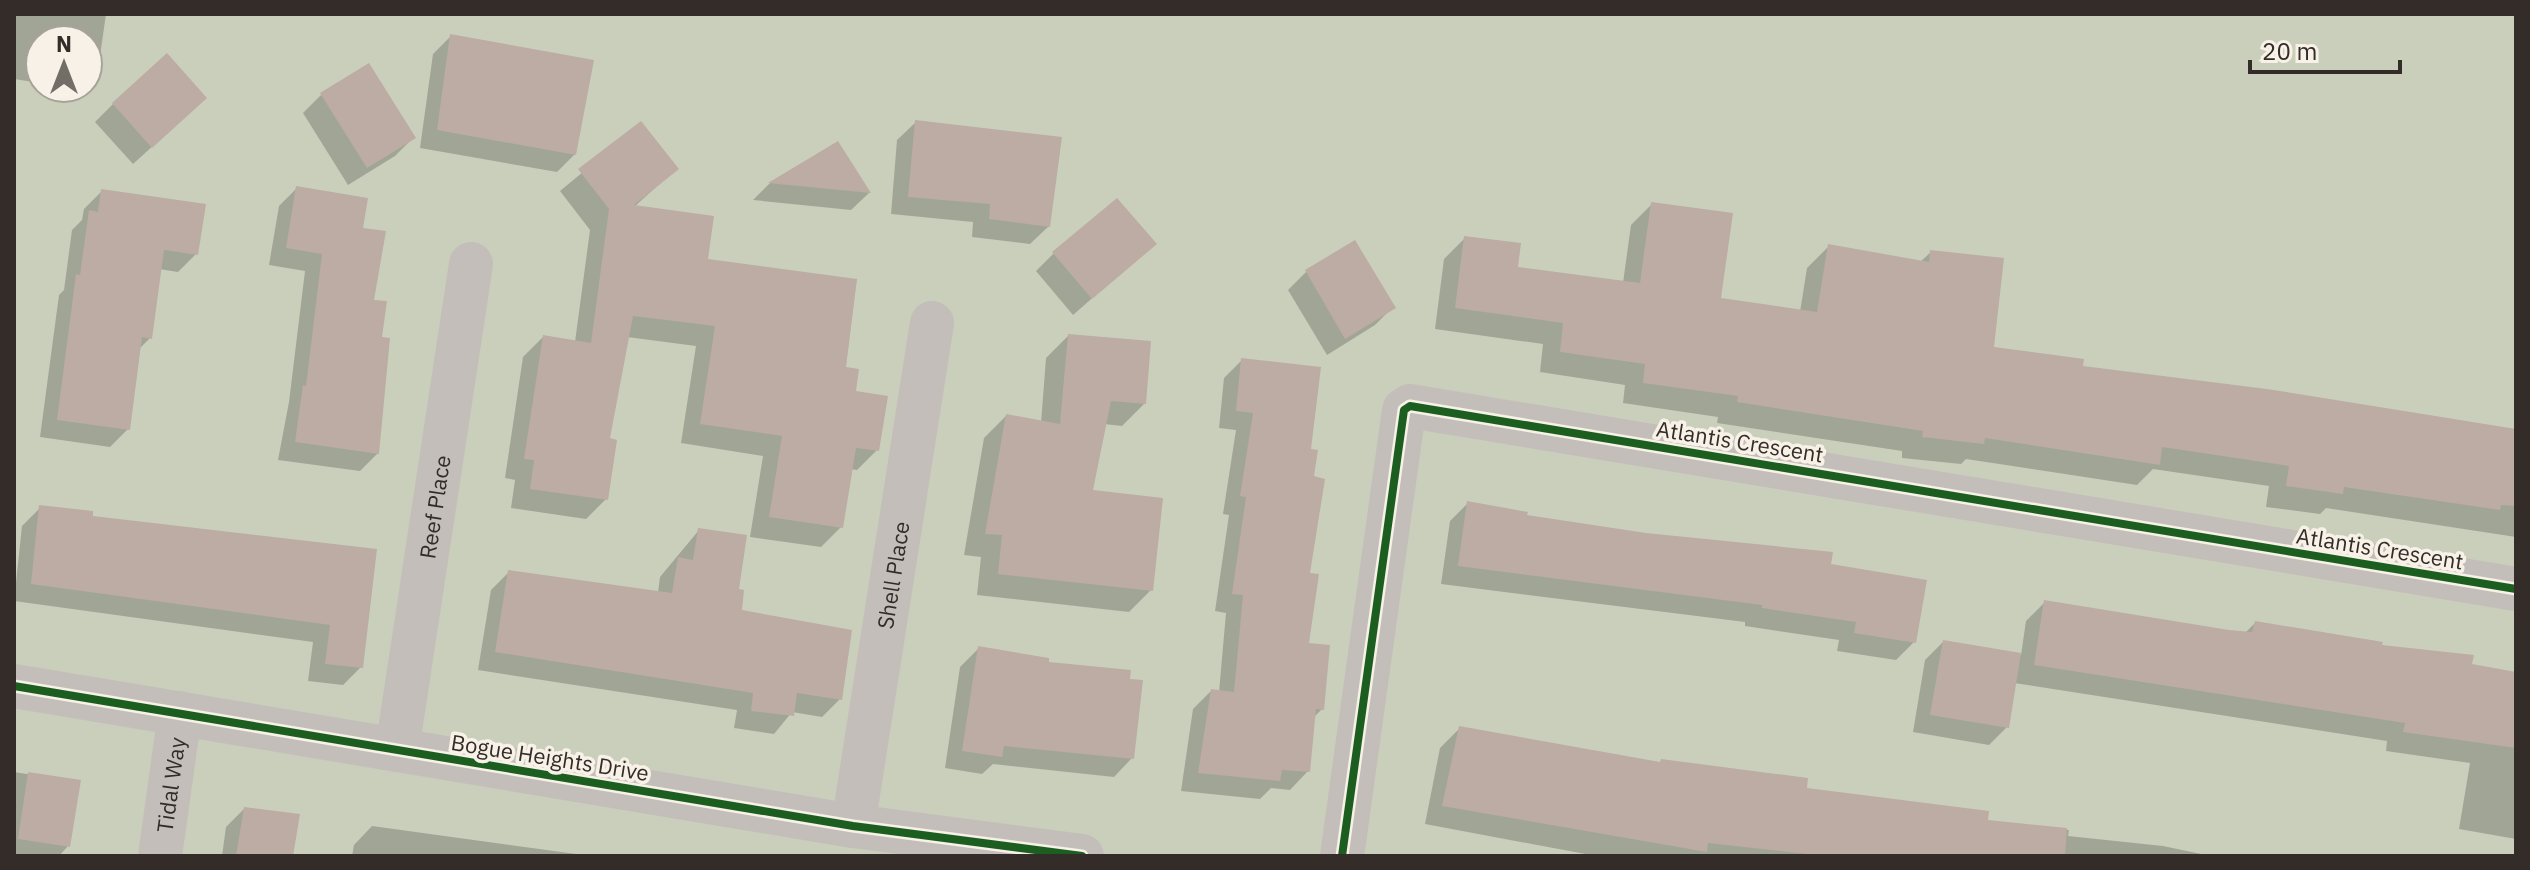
<svg xmlns="http://www.w3.org/2000/svg" width="2530" height="870" font-family="'IBM Plex Sans',sans-serif">
<style>
.green{fill:#cacfbb;fill-rule:evenodd}
.shadow{fill:#0003}
.building{fill:#bcaca4}
.lines{fill:none;stroke-linecap:round;stroke-linejoin:round}
.minor{stroke:#c3beb9;stroke-width:44}
.cycleway-casing{stroke:#f7f1e7;stroke-width:13}
.cycleway{stroke:#1b5e20;stroke-width:8}
.labels{text-anchor:middle;dominant-baseline:central;stroke-width:7;stroke-linejoin:round;paint-order:stroke}
.street-label{font-size:22px;fill:#332c28;stroke:#f7f1e7}
</style>
<rect width="100%" height="100%" fill="#eae6e0"/>
<!-- green -->
<path class="green" d="M14 14H2516V856H14ZM40 40H88V88H40Z"/>
<!-- shadow -->
<g class="shadow">
<polygon points="14,14 106,14 98,70 88,80 88,40 40,40 40,83 14,79"/>
<polygon points="451,36 575,154 557,172 420,148 433,54"/>
<polygon points="321,95 413,138 395,156 348,185 303,113"/>
<polygon points="113,104 186,116 133,164 95,122"/>
<polygon points="916,122 1049,226 1030,244 972,237 973,222 891,214 897,140"/>
<polygon points="641,124 676,169 634,207 844,369 854,393 877,450 857,470 850,469 841,527 821,547 750,537 763,456 681,443 696,346 627,337 607,440 606,499 586,519 511,508 515,480 505,478 523,357 543,337 575,342 590,230 560,191"/>
<polygon points="838,144 869,193 851,210 753,200 769,184"/>
<polygon points="297,188 361,229 380,339 378,453 360,471 278,460 289,402 305,271 269,265 279,206"/>
<polygon points="102,191 196,254 178,272 159,269 150,338 138,350 128,429 110,447 40,437 59,295 64,290 72,230 82,220 84,209"/>
<polygon points="1652,204 1719,300 1800,312 1807,268 1829,246 1920,262 1931,252 1992,349 2081,367 2516,430 2516,537 2326,508 2320,514 2266,507 2269,486 2153,469 2137,485 1966,459 1961,464 1902,458 1902,451 1717,423 1718,417 1623,403 1625,385 1540,372 1543,344 1435,329 1444,259 1465,238 1516,268 1623,283 1631,225"/>
<polygon points="1154,244 1073,315 1036,271 1054,253"/>
<polygon points="1306,272 1393,307 1375,325 1327,355 1288,290"/>
<polygon points="1068,336 1144,404 1122,426 1104,424 1090,492 1151,590 1129,612 977,595 981,557 964,555 984,438 1006,416 1041,423 1046,358"/>
<polygon points="1242,360 1309,451 1306,644 1322,709 1313,718 1308,771 1290,790 1271,788 1260,799 1181,791 1193,709 1211,691 1219,692 1226,613 1215,611 1229,515 1223,514 1236,430 1219,428 1224,378"/>
<polygon points="1468,503 1525,517 1829,566 1914,642 1896,660 1837,651 1839,640 1745,626 1745,622 1441,584 1450,521"/>
<polygon points="40,508 90,518 375,551 361,667 343,685 308,681 313,642 14,601 22,526"/>
<polygon points="699,530 737,590 740,612 840,699 822,717 792,712 774,734 734,728 737,710 478,670 491,590 509,572 658,593 660,577"/>
<polygon points="2045,602 2245,633 2255,623 2516,674 2516,839 2459,829 2470,763 2386,751 2387,741 2014,683 2007,727 1989,745 1913,732 1925,660 1943,642 2021,655 2026,621"/>
<polygon points="978,649 1132,758 1114,777 993,764 982,774 945,768 960,667"/>
<polygon points="1459,729 1986,822 2069,830 2068,836 2163,846 2211,856 1596,856 1425,824 1440,748"/>
<polygon points="14,772 78,782 68,846 59,856 14,856"/>
<polygon points="244,809 291,856 222,856 226,827"/>
<polygon points="372,826 591,856 352,856 354,845"/>
</g>
<!-- building -->
<g class="building">
<polygon points="450,34 594,60 576,155 437,130"/>
<polygon points="167,53 207,98 152,148 112,103"/>
<polygon points="369,63 416,138 367,168 320,93"/>
<polygon points="915,120 1062,137 1050,227 989,219 990,204 908,197"/>
<polygon points="641,121 679,169 634,205 714,216 708,259 857,279 846,367 859,369 856,391 888,396 879,451 856,448 843,528 769,517 782,436 700,424 715,326 633,316 610,438 617,440 608,500 530,489 534,460 524,459 543,335 591,343 609,209 578,169"/>
<polygon points="838,141 871,193 768,183"/>
<polygon points="296,186 368,198 363,228 386,231 374,300 387,301 382,337 390,338 379,454 295,442 303,385 306,386 322,254 286,248"/>
<polygon points="101,189 206,204 198,255 164,250 152,339 142,337 130,430 57,420 76,274 80,275 89,210 98,212"/>
<polygon points="1117,198 1157,244 1092,299 1052,252"/>
<polygon points="1651,202 1733,213 1721,298 1817,312 1828,244 1929,262 1930,250 2004,258 1994,347 2084,359 2083,366 2267,389 2516,429 2516,506 2501,505 2500,510 2344,487 2343,494 2286,486 2289,466 2162,447 2160,465 1985,438 1984,444 1922,437 1923,431 1737,402 1738,396 1643,383 1645,364 1560,352 1563,323 1455,308 1464,236 1521,243 1518,267 1640,283"/>
<polygon points="1355,240 1396,308 1345,339 1305,270"/>
<polygon points="1068,334 1151,341 1146,404 1111,401 1093,490 1163,498 1153,591 998,574 1002,535 985,534 1006,414 1060,424"/>
<polygon points="1241,358 1321,367 1311,449 1318,450 1314,476 1325,479 1310,573 1319,574 1309,643 1330,645 1324,710 1316,709 1310,772 1282,770 1280,781 1198,773 1211,689 1234,692 1243,595 1232,594 1246,497 1240,496 1253,413 1236,411"/>
<polygon points="1467,501 1528,512 1527,515 1646,533 1833,552 1831,564 1927,580 1916,643 1854,633 1856,622 1762,608 1762,605 1458,566"/>
<polygon points="39,505 93,511 93,516 377,549 363,668 325,664 330,625 31,584"/>
<polygon points="698,528 747,535 739,589 744,590 742,610 852,630 842,700 797,693 794,716 751,711 753,693 495,652 508,570 672,593 678,557 693,560"/>
<polygon points="2044,600 2229,630 2252,632 2255,621 2383,642 2382,645 2474,655 2472,664 2516,672 2516,748 2403,732 2405,723 2034,665"/>
<polygon points="1943,640 2021,653 2009,728 1930,715"/>
<polygon points="978,646 1049,658 1049,662 1131,670 1130,679 1143,680 1134,759 1004,746 1002,757 962,751"/>
<polygon points="1459,726 1660,762 1661,759 1808,778 1807,788 1989,811 1988,820 2067,828 2065,856 1825,856 1708,843 1707,852 1442,806"/>
<polygon points="28,772 81,780 70,847 18,839"/>
<polygon points="244,807 300,814 293,856 236,856"/>
</g>
<g class="lines">
<!-- minor -->
<g class="minor">
<polyline points="14,686 853,826 1082,856"/>
<path id="s1" d="M397 750 471 264"/>
<path id="s2" d="M853 826 932 323"/>
<path id="s3" d="M160 856 180 713"/>
<polyline points="1342,856 1404,410 1410,406 2516,589"/>
</g>
<defs>
<g id="cycleway">
<polyline points="14,686 853,826 1082,856"/>
<polyline points="1342,856 1404,410 1410,406 2516,589"/>
</g>
</defs>
<!-- cycleway casing -->
<use href="#cycleway" class="cycleway-casing"/>
<!-- cycleway -->
<use href="#cycleway" class="cycleway"/>
</g>
<g class="labels">
<!-- street labels -->
<g class="street-label">
<text transform="translate(1740 441) rotate(9)">Atlantis Crescent</text>
<text stroke="none"><textPath href="#s1" startOffset="246">Reef Place</textPath></text>
<text transform="translate(2380 548) rotate(9)">Atlantis Crescent</text>
<text stroke="none"><textPath href="#s2" startOffset="254">Shell Place</textPath></text>
<text transform="translate(550 757) rotate(9)">Bogue Heights Drive</text>
<text stroke="none"><textPath href="#s3" startOffset="72">Tidal Way</textPath></text>
</g>
</g>
<!-- border -->
<rect width="2530" height="870" fill="none" stroke="#332c28" stroke-width="32"/>
<!-- north arrow -->
<g transform="translate(64 64)"><circle r="38" fill="#f7f1e7" stroke="#a9a29b" stroke-width="2"/>
<path d="M0-6L14 30L0 20L-14 30Z" fill="#736d68"/>
<text y="-12" font-size="22" font-weight="bold" text-anchor="middle" fill="#332c28">N</text>
</g>
<!-- scale -->
<path d="M2250 60v12h150v-12" fill="none" stroke="#332c28" stroke-width="4"/>
<text x="2262" y="60" font-size="24" fill="#332c28" stroke="#f7f1e7" stroke-width="6" paint-order="stroke">20 m</text>
</svg>
